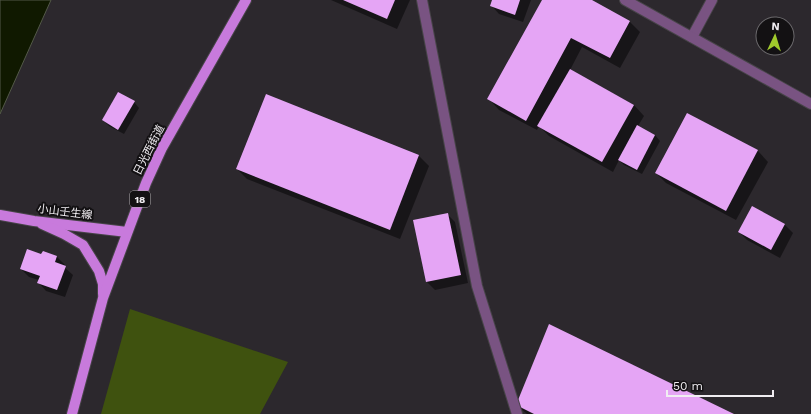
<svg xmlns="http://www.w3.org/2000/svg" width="811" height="414" font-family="'Work Sans','Noto Sans JP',sans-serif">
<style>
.green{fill:#3f520f}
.water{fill:#101900;stroke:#535948}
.shadow{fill:#0007}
.building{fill:#e5a5f5}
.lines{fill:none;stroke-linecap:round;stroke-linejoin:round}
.minor-casing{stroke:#474448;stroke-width:12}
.tertiary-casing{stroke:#474448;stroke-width:12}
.primary-casing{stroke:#474448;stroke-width:12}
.minor{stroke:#795382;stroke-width:10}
.tertiary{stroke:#795382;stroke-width:10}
.primary{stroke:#c87adc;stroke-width:10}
.labels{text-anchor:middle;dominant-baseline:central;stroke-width:4;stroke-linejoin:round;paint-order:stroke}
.shield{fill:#131113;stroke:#aeabae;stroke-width:1}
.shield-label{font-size:10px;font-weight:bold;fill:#f0edf1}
.street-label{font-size:11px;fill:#f0edf1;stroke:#131113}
</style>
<rect width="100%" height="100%" fill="#2c282d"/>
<!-- green -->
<polygon class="green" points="130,309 288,362 260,414 101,414"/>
<!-- water -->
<polygon class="water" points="0,0 51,0 0,114"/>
<!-- shadow -->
<g class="shadow">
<polygon points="331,0 410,0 397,29"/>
<polygon points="493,0 531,0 523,22 499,14 491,5"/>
<polygon points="543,0 590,0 630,22 640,32 620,68 582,47 570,70 634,105 644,116 638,126 655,135 660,141 642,174 624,165 619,160 613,172 549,136 539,126 537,130 499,110 489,99"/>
<polygon points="266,95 419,156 429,166 400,239 247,179 237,169"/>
<polygon points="134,102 139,108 124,134 109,126 103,120"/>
<polygon points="688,114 758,151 768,162 736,220 666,183 656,173"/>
<polygon points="752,208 785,225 793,233 780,258 747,240 739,232"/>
<polygon points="447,214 455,222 468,283 435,290 427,282"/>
<polygon points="43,252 57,257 65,265 64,267 73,275 65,297 46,291 38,282 39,280 29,277 21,269 42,256"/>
<polygon points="517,405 731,414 527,414"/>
</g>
<!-- building -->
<g class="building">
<polygon points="343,0 395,0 387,19"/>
<polygon points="492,0 520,0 515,15 490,6"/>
<polygon points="542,0 592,0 630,21 610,58 571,38 526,121 487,99"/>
<polygon points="570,69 634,105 602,162 537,126"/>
<polygon points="118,92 135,101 118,130 102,120"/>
<polygon points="266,94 419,155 390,230 236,169"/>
<polygon points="687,113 758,150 726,211 655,173"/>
<polygon points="637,125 655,135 637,170 618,160"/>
<polygon points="752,206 785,224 771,250 738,232"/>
<polygon points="448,213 461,275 426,282 413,220"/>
<polygon points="27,249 41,254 43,251 57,256 55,262 66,266 57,290 37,283 40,276 20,269"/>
<polygon points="549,324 734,414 534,414 516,405"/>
</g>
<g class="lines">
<defs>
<g id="minor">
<polyline points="422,0 477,286 517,414"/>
<polyline points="692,37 712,0"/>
</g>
<polyline id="tertiary" points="625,0 811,104"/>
<g id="primary">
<polyline points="0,215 34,221 127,232"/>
<polyline points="42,224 64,234 83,245 99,271 103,284 103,294"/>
<polyline points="72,414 103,298 146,183 162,148 246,0"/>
</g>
</defs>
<!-- minor casing -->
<use href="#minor" class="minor-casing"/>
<!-- tertiary casing -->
<use href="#tertiary" class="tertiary-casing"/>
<!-- primary casing -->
<use href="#primary" class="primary-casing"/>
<!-- minor -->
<use href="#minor" class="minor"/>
<!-- tertiary -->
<use href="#tertiary" class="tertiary"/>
<!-- primary -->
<use href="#primary" class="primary"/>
</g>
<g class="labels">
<!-- shield labels -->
<rect class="shield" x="130" y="191" width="20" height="16" rx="3"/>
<g class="shield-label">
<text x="140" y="199">18</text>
</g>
<!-- street labels -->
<g class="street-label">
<text transform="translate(149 150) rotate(-63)">日光西街道</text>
<text transform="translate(65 212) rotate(7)">小山壬生線</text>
</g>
</g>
<!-- north arrow -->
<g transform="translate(775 36) rotate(4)"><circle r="19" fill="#131113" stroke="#6b696c"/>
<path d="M0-3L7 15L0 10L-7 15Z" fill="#a0ca2c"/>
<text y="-6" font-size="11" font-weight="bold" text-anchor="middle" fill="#f0edf1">N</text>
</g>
<!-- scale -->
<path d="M667 390v6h106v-6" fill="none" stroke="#f0edf1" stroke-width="2"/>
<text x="673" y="390" font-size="12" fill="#f0edf1" stroke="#131113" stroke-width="3" paint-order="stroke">50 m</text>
</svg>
